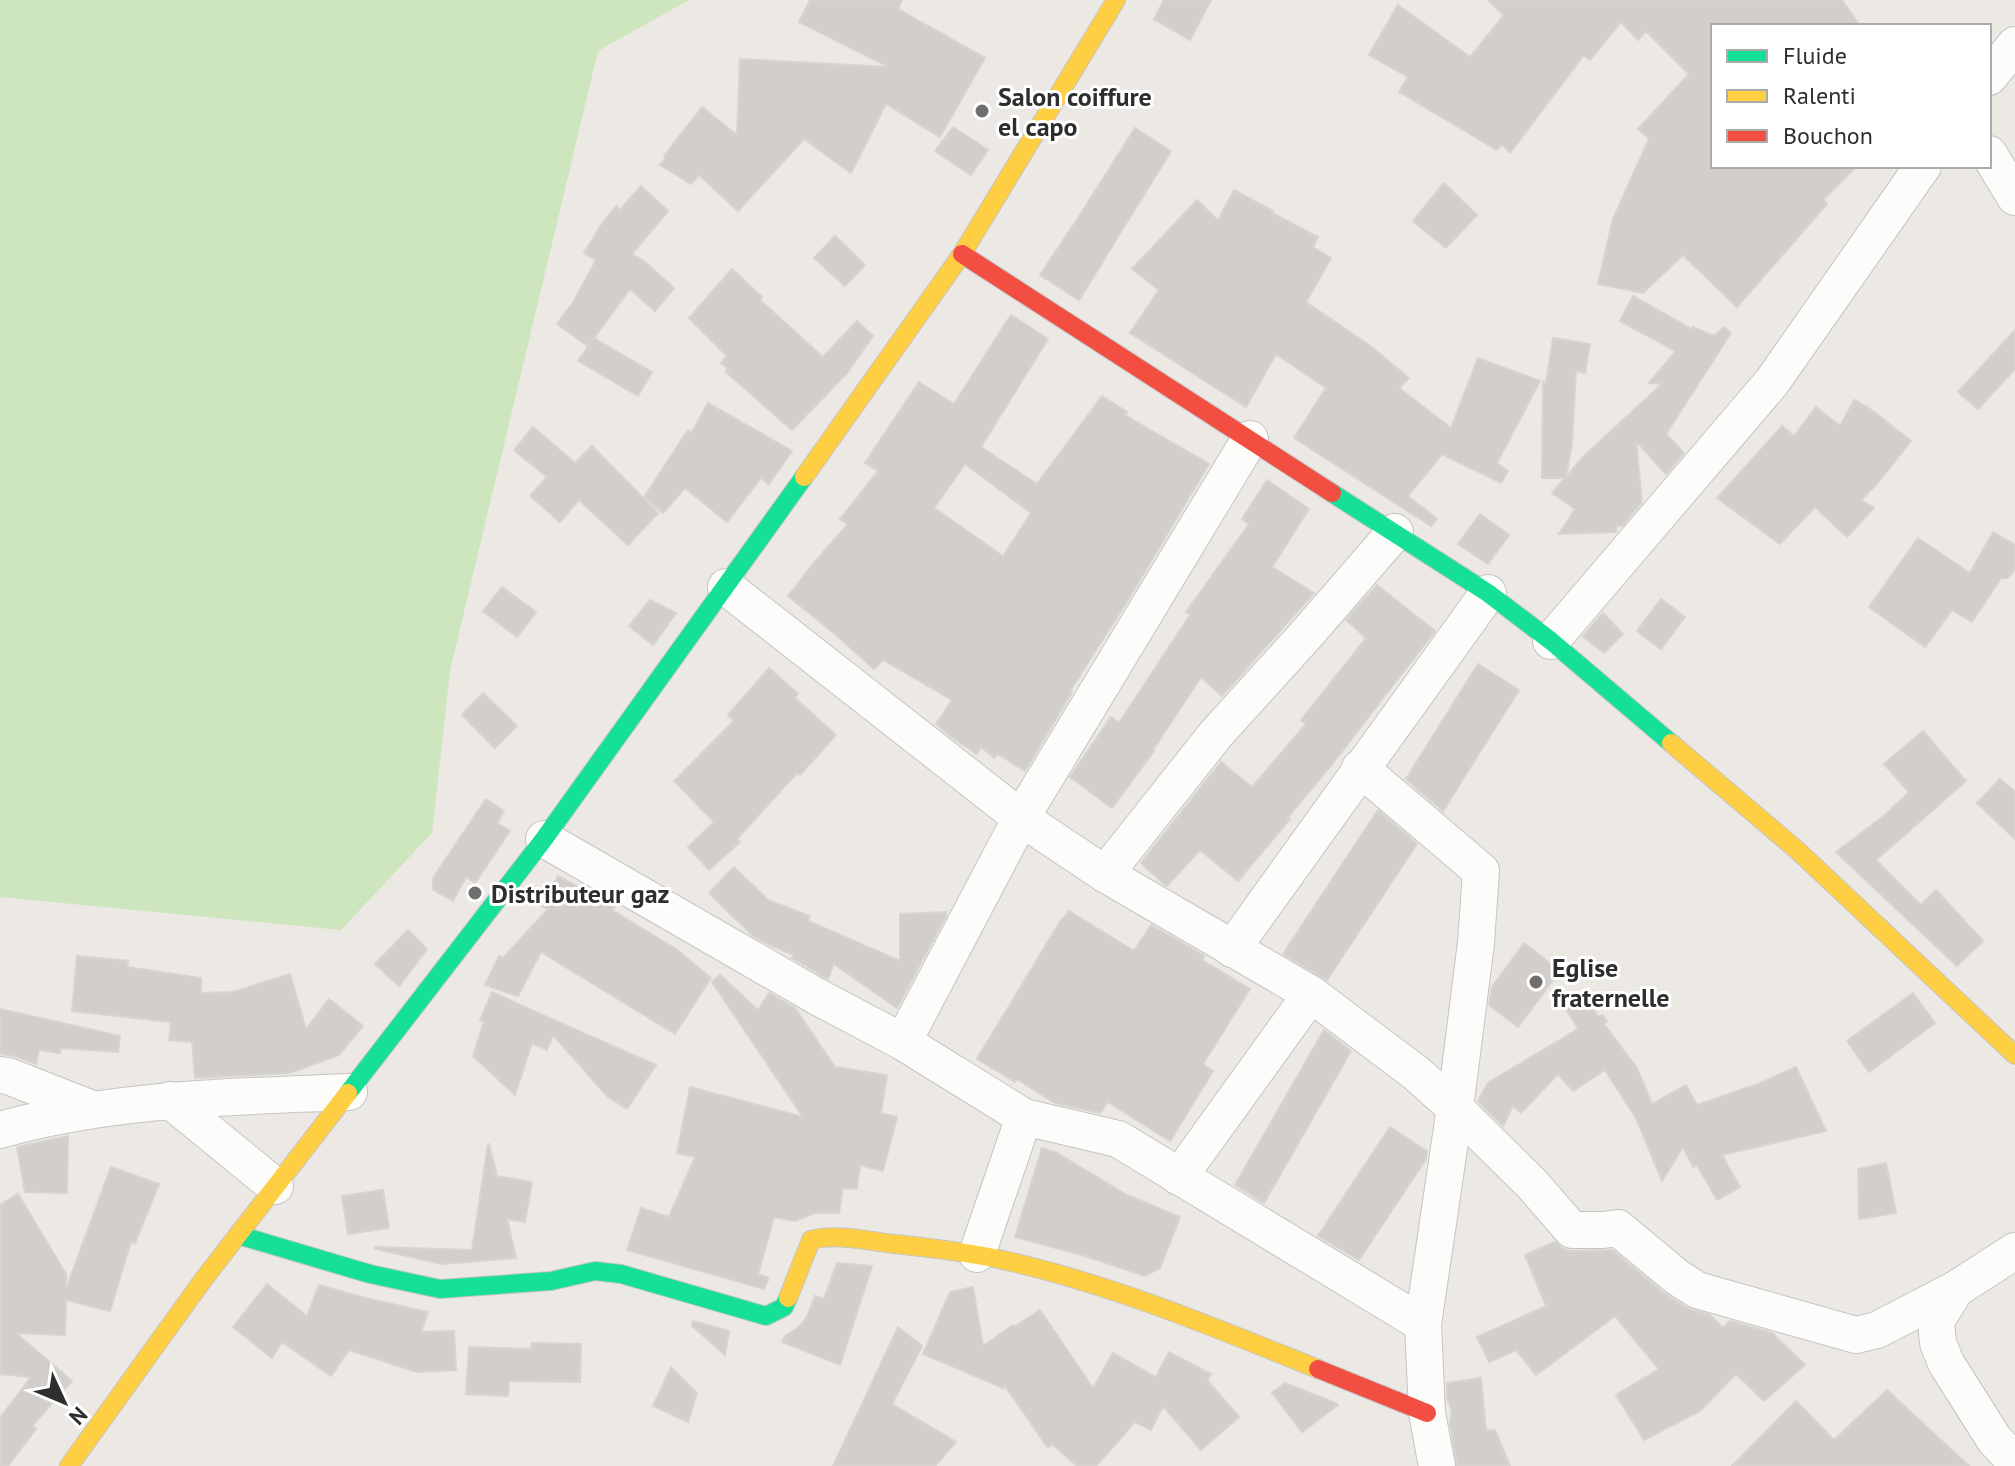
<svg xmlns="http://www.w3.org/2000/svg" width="2015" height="1466" font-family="'PT Sans',sans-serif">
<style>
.green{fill:#cee6be}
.building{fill:#d1cecb;stroke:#d7d4d0;stroke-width:2;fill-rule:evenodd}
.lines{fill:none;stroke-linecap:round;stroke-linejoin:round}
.street-casing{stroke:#c5c4c5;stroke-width:38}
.fast-casing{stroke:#c5c4c5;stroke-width:20}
.slow-casing{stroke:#c5c4c5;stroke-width:20}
.jam-casing{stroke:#c5c4c5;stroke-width:20}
.street{stroke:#fcfcfb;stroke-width:36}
.fast{stroke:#16e098;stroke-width:18}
.slow{stroke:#ffcf43;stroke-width:18}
.jam{stroke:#f24e42;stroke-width:18}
.poi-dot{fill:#706f6e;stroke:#fff;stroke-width:3}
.labels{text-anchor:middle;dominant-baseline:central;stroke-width:6;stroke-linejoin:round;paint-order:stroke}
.poi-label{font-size:26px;font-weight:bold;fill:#2e2e2e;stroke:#fff;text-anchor:start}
</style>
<rect width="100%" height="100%" fill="#ece8e4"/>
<!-- green -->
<polygon class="green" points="0,0 689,0 598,51 450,671 432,833 341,930 0,897"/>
<!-- building -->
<g class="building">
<polygon points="810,0 902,0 898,9 985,58 940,137 886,104 851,173 804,139 738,211 699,175 691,184 660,165 666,158 664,156 702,107 737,135 740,59 889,67 799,22"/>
<polygon points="1164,0 1211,0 1190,40 1154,19"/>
<polygon points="1488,0 1842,0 1860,26 1713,26 1713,166 1857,166 1823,200 1827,204 1737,307 1683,255 1643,293 1598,284 1613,219 1649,139 1638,129 1689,74 1646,31 1638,40 1621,22 1590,60 1584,55 1510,153 1502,144 1497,150 1399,92 1408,77 1369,55 1398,5 1470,57 1504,15"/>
<polygon points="953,127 988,150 971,175 935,151"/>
<polygon points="1135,128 1171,151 1079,300 1040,275 1080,215"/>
<polygon points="1444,183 1477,215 1446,248 1413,221"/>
<polygon points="641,186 668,211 632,254 645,262 674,288 655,311 630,289 588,346 557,324 574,301 596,260 584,253 603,222 616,206 620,210"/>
<polygon points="1234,190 1273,211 1272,213 1318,237 1313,247 1331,258 1306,302 1372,347 1409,378 1399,388 1451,428 1478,358 1540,381 1497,463 1508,471 1501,483 1442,454 1408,496 1437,519 1431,526 1294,438 1326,388 1276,354 1246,407 1130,333 1159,290 1132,269 1197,200 1218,220"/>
<polygon points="835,236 865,265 845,286 814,258"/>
<polygon points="732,269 762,297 760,300 823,357 857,321 873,336 847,373 792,430 726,372 728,369 721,363 727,356 689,318"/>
<polygon points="1633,296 1692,329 1693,327 1714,336 1724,327 1731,333 1666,434 1684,453 1666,474 1636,441 1642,502 1622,526 1616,526 1616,532 1559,534 1575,509 1552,493 1565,478 1542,478 1543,382 1546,383 1553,338 1590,344 1585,373 1576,371 1572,444 1566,477 1585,455 1662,384 1649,383 1676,351 1620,321"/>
<path d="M1011 315 1048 339 981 447 1037 484 1102 396 1127 412 1125 415 1209 464 1128 600 1070 691 1072 692 1025 771 998 754 994 758 981 747 977 754 953 738 936 724 952 700 883 660 874 669 836 635 788 596 813 564 848 524 840 519 878 471 865 463 919 382 954 404ZM965 464 1031 513 1003 556 934 508Z"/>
<polygon points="2015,330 2015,369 1978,409 1958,392"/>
<polygon points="594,338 652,372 638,396 578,361"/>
<polygon points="1854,400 1869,408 1911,441 1877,484 1861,500 1874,508 1847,537 1815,507 1780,544 1717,498 1782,426 1794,436 1816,407 1840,426"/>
<polygon points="708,403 792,451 769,484 761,478 727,522 685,488 663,513 644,497 688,430 691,433"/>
<polygon points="533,427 575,463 592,446 658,513 628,545 579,500 560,522 530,496 547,477 514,450"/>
<polygon points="1267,480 1309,509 1272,567 1314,593 1222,696 1201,677 1153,750 1154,751 1112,808 1070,777 1111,717 1119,723 1190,615 1186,612 1249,524 1242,519"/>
<polygon points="1480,514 1509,535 1488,564 1458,544"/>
<polygon points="1993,532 2015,545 2015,569 2008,578 2001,578 1972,622 1952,610 1925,647 1869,607 1918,538 1970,573"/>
<polygon points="1377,585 1435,631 1333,763 1288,817 1290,819 1238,881 1200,850 1167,886 1165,885 1141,863 1221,762 1252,787 1306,724 1301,720 1366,638 1346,620"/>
<polygon points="502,587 536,612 517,637 483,611"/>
<polygon points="1661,599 1685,617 1661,649 1637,631"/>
<polygon points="650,600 676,613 653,645 629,626"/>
<polygon points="1603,613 1623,634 1604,653 1583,636"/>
<polygon points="1478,664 1519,690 1443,811 1406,779"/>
<polygon points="769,668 798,694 795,698 836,735 800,775 797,773 737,839 740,842 709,870 688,847 714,822 674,781 734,721 728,715"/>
<polygon points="483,693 517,726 495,748 462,715"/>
<polygon points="1923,731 1966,781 1876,860 1921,905 1936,890 1983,941 1957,966 1836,852 1885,815 1909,792 1884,764"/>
<polygon points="2000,779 2015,792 2015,839 1977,803"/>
<polygon points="486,799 504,811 497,823 510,831 475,883 466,877 453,901 433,890 433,878"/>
<polygon points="1378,810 1417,844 1327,980 1283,954"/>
<polygon points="734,867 768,900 810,916 808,921 900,961 900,914 946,912 946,916 897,1008 834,964 828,979 792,958 794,955 770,945 752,935 709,893"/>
<polygon points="558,876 615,907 612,910 676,949 711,978 675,1034 541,952 518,996 485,985 499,956 503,958 548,909 542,906"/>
<polygon points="1069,911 1134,951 1151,925 1204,956 1202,960 1250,989 1203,1064 1213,1071 1170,1141 1108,1102 1100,1113 1055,1103 1017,1079 1015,1082 977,1059 1061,920"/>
<polygon points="408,930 427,949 399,986 375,964"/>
<polygon points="1524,943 1560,971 1518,1027 1489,1005 1492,987"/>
<polygon points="77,956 128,961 127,967 201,978 201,993 233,992 290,974 306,1029 329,999 363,1026 339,1055 290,1073 195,1078 192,1042 169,1040 171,1022 72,1011"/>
<polygon points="720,975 758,1010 769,993 795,1008 835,1067 887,1075 881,1113 897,1117 883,1171 860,1165 857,1189 843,1188 839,1213 815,1213 795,1221 774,1217 758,1274 769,1278 764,1289 627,1250 641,1208 669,1217 695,1157 677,1153 690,1087 803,1117 712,982"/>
<polygon points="492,992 529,1009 656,1065 627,1109 608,1097 553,1035 547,1050 532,1043 515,1095 473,1056 484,1022 480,1020"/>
<polygon points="1913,993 1935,1023 1869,1072 1847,1041"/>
<polygon points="1582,994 1599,1017 1602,1015 1607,1021 1604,1024 1637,1068 1652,1104 1686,1085 1697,1105 1758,1084 1796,1067 1826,1131 1722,1155 1740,1187 1717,1200 1697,1165 1693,1167 1683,1147 1662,1181 1637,1120 1605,1070 1573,1091 1558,1074 1521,1113 1513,1106 1503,1126 1478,1101 1488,1083 1578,1029 1564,1006"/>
<polygon points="0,1009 120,1036 118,1052 60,1048 60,1053 39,1050 36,1064 15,1056 0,1054"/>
<polygon points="1324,1030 1351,1051 1264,1203 1235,1185"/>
<polygon points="1390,1127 1427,1151 1426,1159 1359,1260 1318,1236"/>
<polygon points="68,1136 67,1193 25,1192 17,1147"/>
<polygon points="488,1144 489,1144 497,1176 532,1182 525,1222 507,1219 516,1258 442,1264 375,1249 375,1247 472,1250"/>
<polygon points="1042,1148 1057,1153 1127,1195 1180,1217 1160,1268 1145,1276 1082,1255 1015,1237"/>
<polygon points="1886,1163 1896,1213 1859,1219 1858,1169"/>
<polygon points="111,1167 159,1184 135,1243 131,1241 110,1311 66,1300 65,1335 16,1333 72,1381 32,1426 36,1429 8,1466 0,1466 0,1418 31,1377 1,1374 0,1205 18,1194 66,1274 66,1289"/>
<polygon points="383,1190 389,1228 348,1234 342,1196"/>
<polygon points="1555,1242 1563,1249 1571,1251 1612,1250 1664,1293 1686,1308 1710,1315 1723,1328 1730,1321 1772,1333 1805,1365 1764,1401 1736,1374 1700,1411 1644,1440 1616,1395 1659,1369 1615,1316 1536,1375 1516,1350 1489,1362 1477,1337 1546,1306 1525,1255"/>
<polygon points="837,1263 872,1266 840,1365 782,1342 785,1336 799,1327 807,1317 815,1296 824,1299"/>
<polygon points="267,1284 307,1316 319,1285 365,1298 428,1312 421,1332 454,1331 456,1370 417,1372 349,1350 331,1376 282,1342 272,1358 233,1327"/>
<polygon points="973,1287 983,1346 1013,1325 1014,1327 1040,1310 1093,1388 1113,1353 1156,1377 1169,1352 1211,1374 1207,1380 1239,1417 1201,1450 1163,1406 1151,1430 1135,1422 1096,1466 1077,1466 1052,1444 1048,1448 1005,1386 1003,1388 923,1354 950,1292"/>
<polygon points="693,1321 729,1331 725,1355 692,1326"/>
<polygon points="898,1327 922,1346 892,1404 956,1442 935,1466 833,1466"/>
<polygon points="532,1343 581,1344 580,1382 509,1381 508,1396 466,1394 469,1347 531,1349"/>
<polygon points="671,1367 697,1393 688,1422 653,1406"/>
<polygon points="1481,1378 1486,1431 1495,1430 1510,1466 1457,1466 1450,1422 1452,1410 1447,1399 1447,1383"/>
<polygon points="1285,1383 1336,1403 1338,1405 1302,1432 1272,1393"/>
<polygon points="1887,1390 1969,1466 1732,1466 1796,1401 1834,1440"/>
</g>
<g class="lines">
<defs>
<g id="street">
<polyline points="1989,77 2015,45"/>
<polyline points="1989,154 2015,197"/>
<polyline points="726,587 1021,818 1105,874 1311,994 1416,1073 1455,1108 1423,1324 1427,1413 1437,1466"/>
<polyline points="1551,641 1772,382 1923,166"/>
<polyline points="1360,768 1481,871 1476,943 1455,1108 1532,1184 1572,1230 1603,1230 1618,1228 1677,1277 1697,1290 1856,1335 1877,1330 1956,1289 2015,1251"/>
<polyline points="544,839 816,996 903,1042 1024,1117 1118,1139 1423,1324"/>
<polyline points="1105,874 1216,734 1304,637 1395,532"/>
<polyline points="1232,949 1488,593"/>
<polyline points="903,1042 1021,818 1250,439"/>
<polyline points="0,1075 8,1076 92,1109"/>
<polyline points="170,1100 275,1186"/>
<path d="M0 1130C114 1098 232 1097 349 1092"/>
<polyline points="1179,1177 1311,994"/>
<polyline points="977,1254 1024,1117"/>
<polyline points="1956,1289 1936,1321 1938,1343 1946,1363 1994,1439 2015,1462"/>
</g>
<g id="fast">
<polyline points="1332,493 1488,593 1551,641 1671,743"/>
<polyline points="348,1093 544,839 804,477"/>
<polyline points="238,1235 370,1274 440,1289 551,1281 595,1271 621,1274 766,1316 784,1307 788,1298"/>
</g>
<g id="slow">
<polyline points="804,477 962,254 1116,0"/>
<polyline points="1671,743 1797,850 2015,1055"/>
<path d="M788 1298 811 1240C837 1233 868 1241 895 1244 931 1248 968 1252 1003 1260 1111 1284 1216 1328 1318 1369"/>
<polyline points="69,1466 203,1280 348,1093"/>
</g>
<g id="jam">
<polyline points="962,254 1332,493"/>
<polyline points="1318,1369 1427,1413"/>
</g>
</defs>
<!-- street casing -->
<use href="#street" class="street-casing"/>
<!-- fast casing -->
<use href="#fast" class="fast-casing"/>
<!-- slow casing -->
<use href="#slow" class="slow-casing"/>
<!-- jam casing -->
<use href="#jam" class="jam-casing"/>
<!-- street -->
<use href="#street" class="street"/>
<!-- fast -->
<use href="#fast" class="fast"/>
<!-- slow -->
<use href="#slow" class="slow"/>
<!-- jam -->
<use href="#jam" class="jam"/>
</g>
<!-- markers -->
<g class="poi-dot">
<circle cx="982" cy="111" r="8"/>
<circle cx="475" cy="893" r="8"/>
<circle cx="1536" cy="982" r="8"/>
</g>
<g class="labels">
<!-- poi labels -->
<g class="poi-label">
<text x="998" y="96">Salon coiffure<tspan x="998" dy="30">el capo</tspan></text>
<text x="491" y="893">Distributeur gaz</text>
<text x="1552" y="967">Eglise<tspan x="1552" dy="30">fraternelle</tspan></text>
</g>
</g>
<!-- legend -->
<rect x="1711" y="24" width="280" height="144" fill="#ffffff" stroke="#ababab" stroke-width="2"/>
<rect x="1727" y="50" width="40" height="12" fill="#16e098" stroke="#ababab" stroke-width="2"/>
<text x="1783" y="64" font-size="24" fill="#2e2e2e">Fluide</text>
<rect x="1727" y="90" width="40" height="12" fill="#ffcf43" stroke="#ababab" stroke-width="2"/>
<text x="1783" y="104" font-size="24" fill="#2e2e2e">Ralenti</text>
<rect x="1727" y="130" width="40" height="12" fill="#f24e42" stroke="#ababab" stroke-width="2"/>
<text x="1783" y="144" font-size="24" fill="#2e2e2e">Bouchon</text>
<!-- north arrow -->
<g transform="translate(64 1402) rotate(134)" stroke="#ffffff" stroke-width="6" paint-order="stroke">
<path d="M0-6L14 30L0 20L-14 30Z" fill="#2e2e2e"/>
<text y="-12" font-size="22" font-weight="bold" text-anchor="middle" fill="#2e2e2e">N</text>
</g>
</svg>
